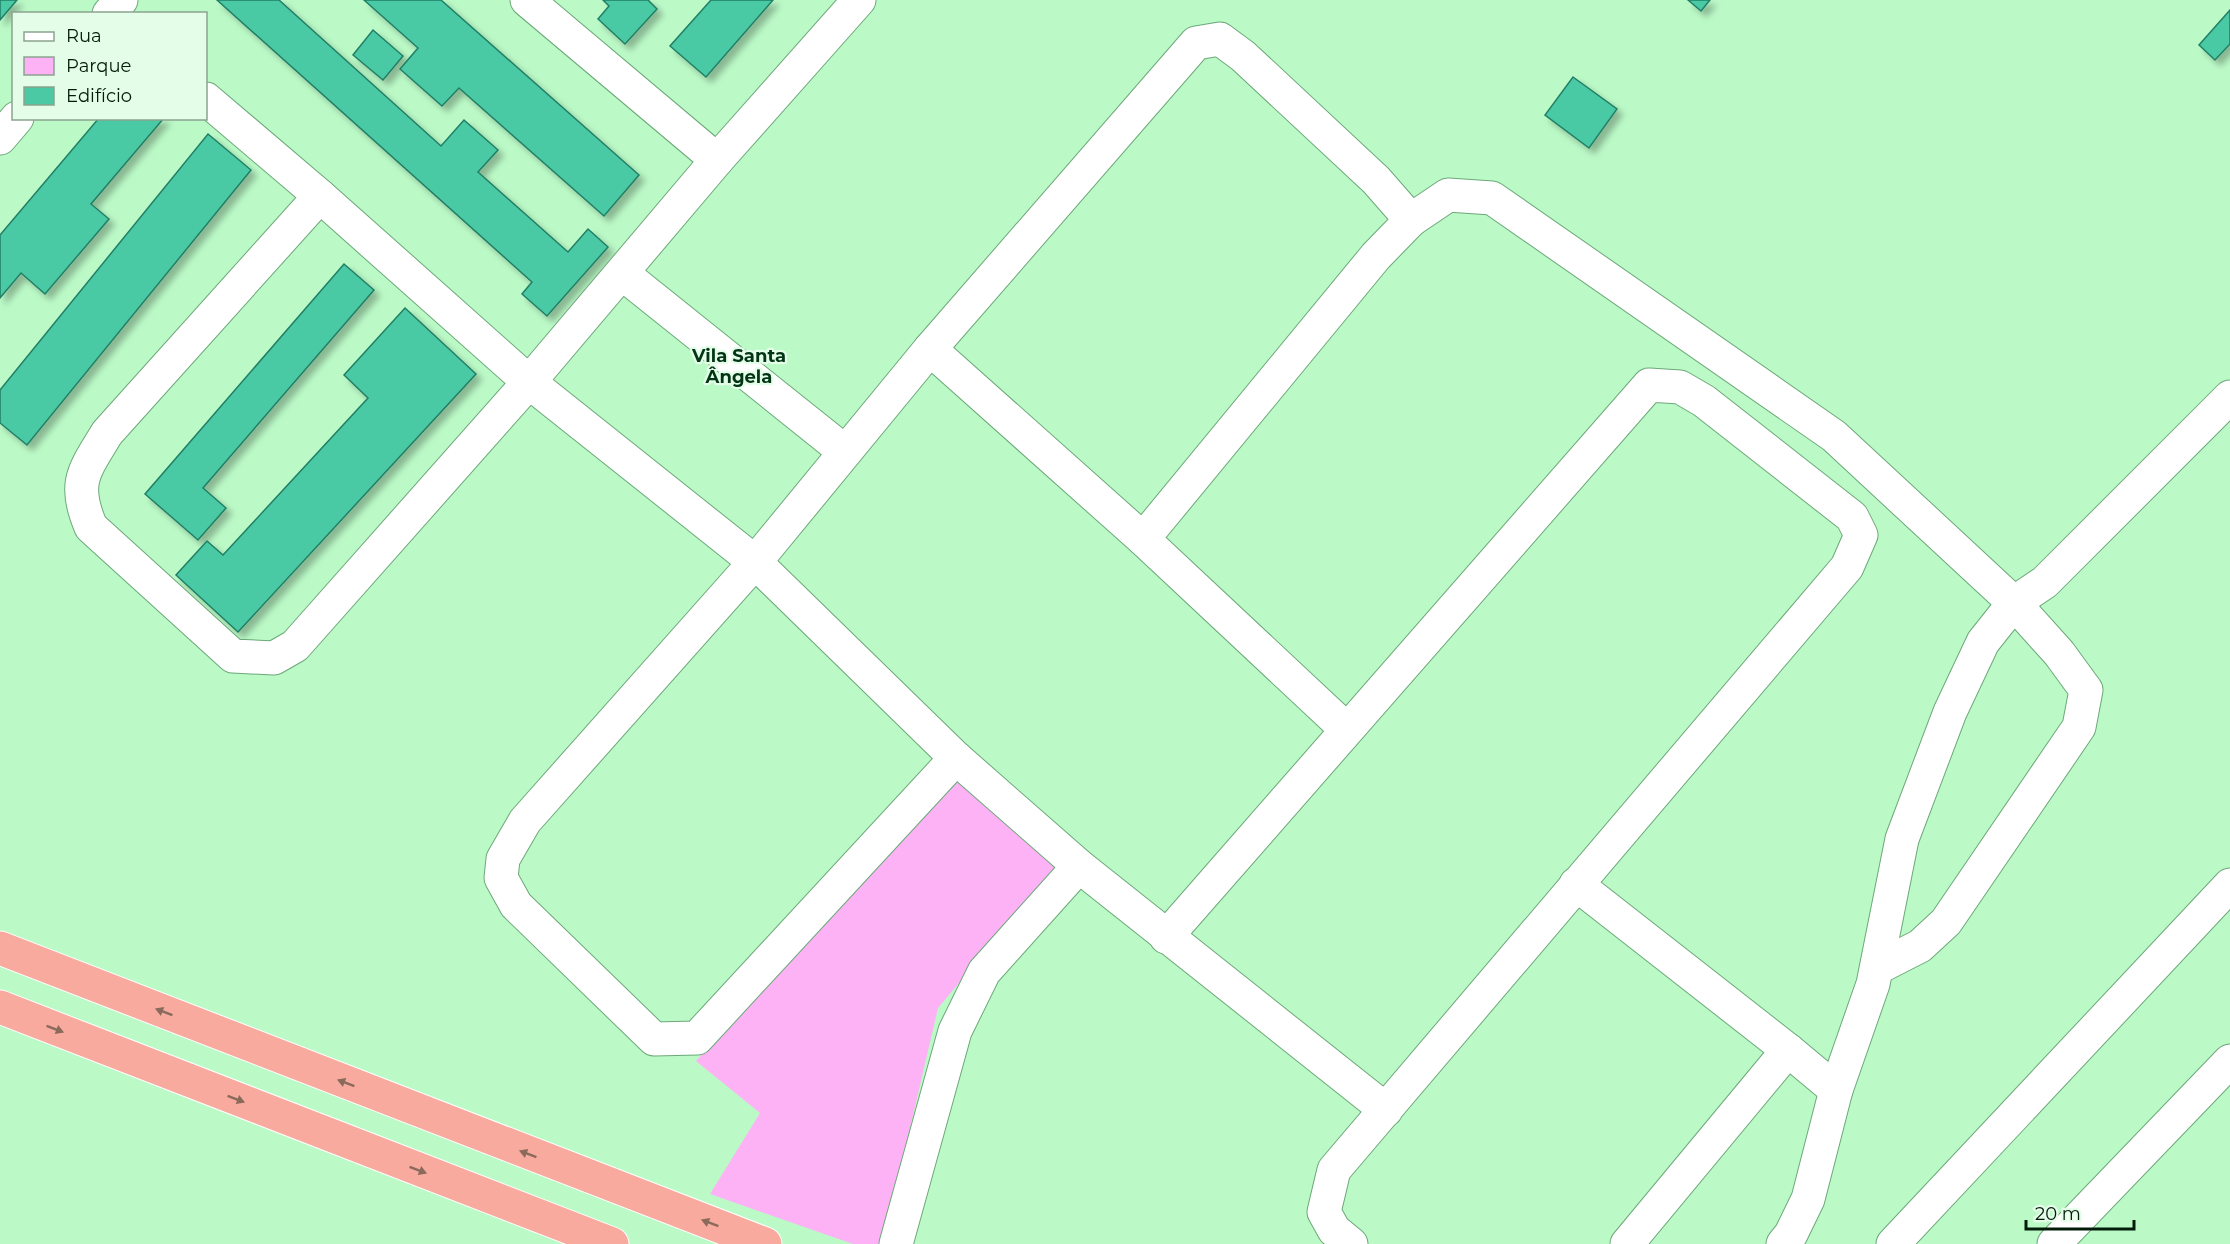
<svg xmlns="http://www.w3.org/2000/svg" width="2230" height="1244" font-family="Montserrat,sans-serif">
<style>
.green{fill:#fdb2f6}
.building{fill:#4ac9a4;stroke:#217f65;stroke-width:1.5;filter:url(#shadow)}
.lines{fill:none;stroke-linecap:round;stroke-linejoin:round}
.street-casing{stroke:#6ca879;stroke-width:35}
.highway-casing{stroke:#fff;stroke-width:35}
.street{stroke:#fff;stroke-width:33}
.highway{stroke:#f7aa9d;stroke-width:33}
.oneway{fill:#896a5b}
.labels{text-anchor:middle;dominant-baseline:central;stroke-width:4.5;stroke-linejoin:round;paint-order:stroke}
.neighbourhood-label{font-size:18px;font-weight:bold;fill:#033515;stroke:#e4fde8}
</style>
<defs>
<filter id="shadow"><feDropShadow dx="5.5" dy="5.5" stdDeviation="3" flood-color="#0004"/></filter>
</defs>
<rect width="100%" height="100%" fill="#bbfac7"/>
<!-- green -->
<polygon class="green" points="954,777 1058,865 938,1008 883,1244 853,1244 710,1194 760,1113 696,1061"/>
<!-- building -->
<g class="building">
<polygon points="0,0 17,0 0,20"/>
<polygon points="217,0 279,0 441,146 464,120 498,150 478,172 568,252 588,229 608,247 547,316 522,294 532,282"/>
<polygon points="364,0 441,0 639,175 604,216 459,88 442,106 400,69 418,48"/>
<polygon points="603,0 648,0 657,9 625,44 598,19 609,6"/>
<polygon points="711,0 773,0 706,77 670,46"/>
<polygon points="1688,0 1710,0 1701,11"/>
<polygon points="2230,10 2230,44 2215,60 2199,45"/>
<polygon points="373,30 403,56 383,80 353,55"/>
<polygon points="1573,77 1617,109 1589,148 1545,115"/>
<polygon points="99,118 164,118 91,204 109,219 45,294 21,273 0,298 0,235"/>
<polygon points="208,134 251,170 27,445 0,423 0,390"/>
<polygon points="344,264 374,290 203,488 226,508 198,540 145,494"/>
<polygon points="405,308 476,374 238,632 176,575 207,541 223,555 368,398 344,375"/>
</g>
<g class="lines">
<defs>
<g id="street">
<polyline points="527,0 717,160"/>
<polyline points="109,14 121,0"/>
<polyline points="206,99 320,196 529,382 755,562 956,758 1079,866 1386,1110"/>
<polyline points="0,138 17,118"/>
<path d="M320 196 107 433C84 471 72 483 91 527L233 656 274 658 295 646 529 382 717 160 859 0"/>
<polyline points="1411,220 1448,195 1492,198 1834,436 2014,603 1983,642 1950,712 1902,839 1873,984 1836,1090 1808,1199 1791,1234 1783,1244"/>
<polyline points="623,274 844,451"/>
<polyline points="930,349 1143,539 1346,729"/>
<polyline points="956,758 697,1038 654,1039 516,905 501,878 503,859 525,821 755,562 930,349 1196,43 1220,39 1243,56 1376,180 1411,220 1376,256 1143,539"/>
<polyline points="1576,884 1788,1050 1627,1244"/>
<polyline points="1166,937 1649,385 1680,387 1704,401 1852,517 1861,535 1847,567 1334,1170 1324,1212 1334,1230 1351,1244"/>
<polyline points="1877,968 1920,946 1946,922 2079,727 2086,690 2059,653 2014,603 2045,582 2230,397"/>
<polyline points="1788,1050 1836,1090"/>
<polyline points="896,1244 955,1031 984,972 1079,866"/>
<polyline points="1893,1244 2230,885"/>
<polyline points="2054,1244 2230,1061"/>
</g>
<g id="highway">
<polyline points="0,948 765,1244"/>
<polyline points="0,1007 612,1244"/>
</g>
</defs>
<!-- street casing -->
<use href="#street" class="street-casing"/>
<!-- highway casing -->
<use href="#highway" class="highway-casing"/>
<!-- street -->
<use href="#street" class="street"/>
<!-- highway -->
<use href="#highway" class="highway"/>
</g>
<!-- one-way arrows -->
<defs><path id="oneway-solid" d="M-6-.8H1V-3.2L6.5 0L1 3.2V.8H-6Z" transform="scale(1.5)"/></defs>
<g class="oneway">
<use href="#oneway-solid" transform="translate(164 1012) rotate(-159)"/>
<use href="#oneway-solid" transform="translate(55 1029) rotate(21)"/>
<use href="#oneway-solid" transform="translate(346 1083) rotate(-159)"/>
<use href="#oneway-solid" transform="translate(236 1099) rotate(21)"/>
<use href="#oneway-solid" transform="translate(528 1154) rotate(-159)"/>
<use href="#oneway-solid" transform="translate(418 1170) rotate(21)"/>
<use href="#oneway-solid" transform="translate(710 1223) rotate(-159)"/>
</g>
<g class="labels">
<!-- neighbourhood labels -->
<g class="neighbourhood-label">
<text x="739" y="356">Vila Santa<tspan x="739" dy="21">Ângela</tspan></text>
</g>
</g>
<!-- legend -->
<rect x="12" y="12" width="195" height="108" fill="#e4fde8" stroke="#8aa38f" stroke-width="1.5"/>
<rect x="24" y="32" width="30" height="9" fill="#ffffff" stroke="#8aa38f" stroke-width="1.5"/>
<text x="66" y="42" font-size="18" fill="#031c0a">Rua</text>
<rect x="24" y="57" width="30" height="18" fill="#fdb2f6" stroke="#8aa38f" stroke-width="1.5"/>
<text x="66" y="72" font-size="18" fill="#031c0a">Parque</text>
<rect x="24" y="87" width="30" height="18" fill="#4ac9a4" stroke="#8aa38f" stroke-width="1.5"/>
<text x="66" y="102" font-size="18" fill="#031c0a">Edifício</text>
<!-- scale -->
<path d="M2026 1220v9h108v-9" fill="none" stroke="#031c0a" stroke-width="3"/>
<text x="2035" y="1220" font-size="18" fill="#031c0a" stroke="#e4fde8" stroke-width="4.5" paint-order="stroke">20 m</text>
</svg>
